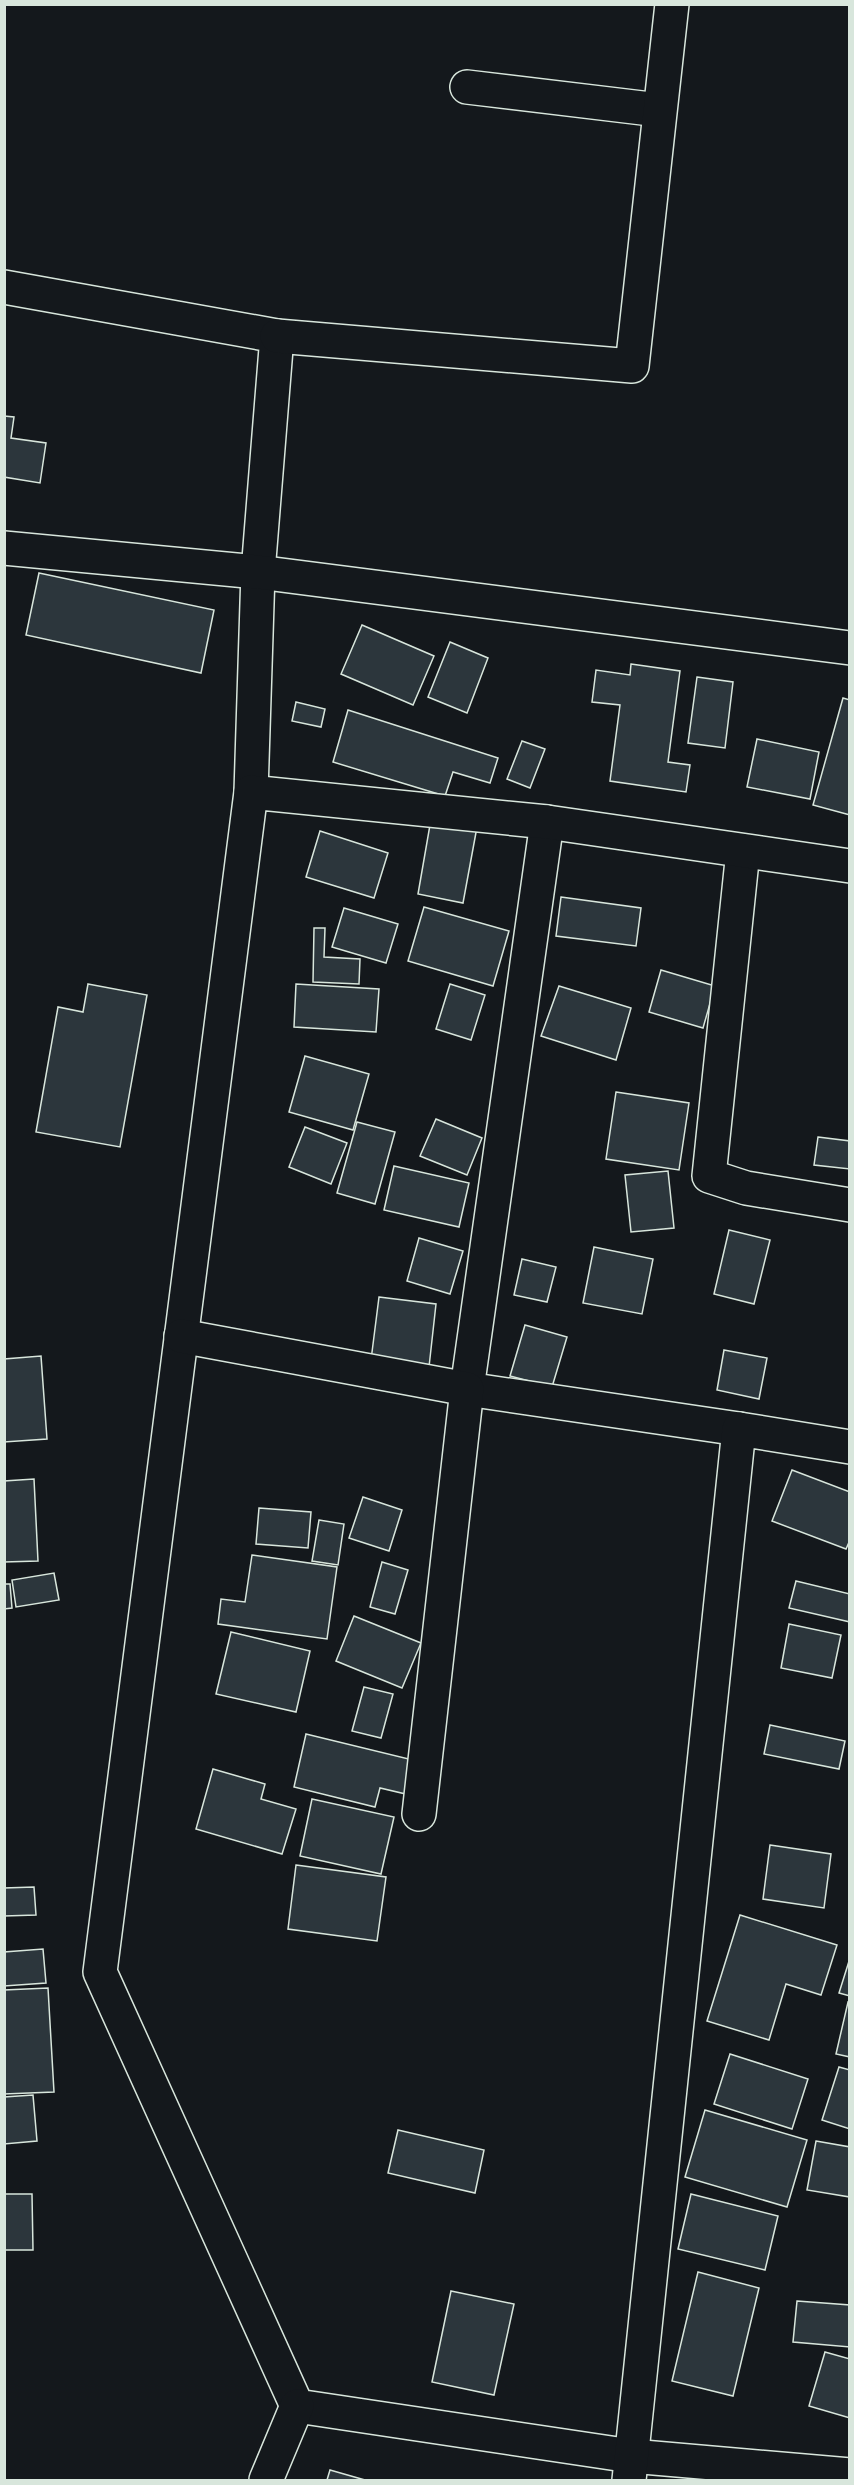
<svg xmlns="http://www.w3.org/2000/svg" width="854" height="2485" font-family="Jost,sans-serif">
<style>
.building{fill:#2c363c;stroke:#d8e6dc;stroke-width:1.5}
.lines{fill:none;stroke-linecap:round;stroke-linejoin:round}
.street-casing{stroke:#d8e6dc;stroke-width:36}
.street{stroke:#14181c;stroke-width:33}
</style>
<rect width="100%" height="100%" fill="#14181c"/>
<!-- building -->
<g class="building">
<polygon points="4,416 14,417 11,438 46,443 40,483 4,477"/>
<polygon points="39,573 214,610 201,673 26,635"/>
<polygon points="362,625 434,656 413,705 341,674"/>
<polygon points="450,642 488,658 467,713 428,697"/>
<polygon points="631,664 680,671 668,762 690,765 686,792 610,781 620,705 592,702 596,670 630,675"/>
<polygon points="697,677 733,682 725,748 688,743"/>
<polygon points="843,698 850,700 850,815 813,805"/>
<polygon points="296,702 325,709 321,727 292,721"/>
<polygon points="348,710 498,758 490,783 453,772 445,796 333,762"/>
<polygon points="757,739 819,752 810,799 747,787"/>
<polygon points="522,741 545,749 530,788 507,779"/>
<polygon points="431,819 477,827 463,903 418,894"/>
<polygon points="320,831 388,853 374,898 306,877"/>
<polygon points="561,897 641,908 636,946 556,936"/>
<polygon points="424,907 509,931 493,986 408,961"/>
<polygon points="344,908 398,924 386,963 332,947"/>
<polygon points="314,928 325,928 324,957 360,959 359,984 313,982"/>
<polygon points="661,970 715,986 703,1028 649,1012"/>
<polygon points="88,984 147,995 120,1147 36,1132 58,1007 83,1012"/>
<polygon points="296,984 379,989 376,1032 294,1027"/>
<polygon points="450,984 485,995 471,1040 436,1029"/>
<polygon points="559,986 631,1008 616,1060 541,1036"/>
<polygon points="305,1056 369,1074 353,1130 289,1112"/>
<polygon points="616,1092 689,1103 679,1170 606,1159"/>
<polygon points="436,1119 482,1138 467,1175 420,1156"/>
<polygon points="357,1122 395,1132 375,1204 337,1193"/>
<polygon points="305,1127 347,1143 331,1184 289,1167"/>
<polygon points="818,1137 850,1141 850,1169 814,1165"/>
<polygon points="394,1166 469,1183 459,1227 384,1210"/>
<polygon points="668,1171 674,1228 631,1232 625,1175"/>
<polygon points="729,1230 770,1240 754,1304 714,1294"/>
<polygon points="419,1238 463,1251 450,1294 407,1281"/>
<polygon points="594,1247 653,1259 642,1314 583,1303"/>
<polygon points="522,1259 556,1267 547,1302 514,1295"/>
<polygon points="379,1297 436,1304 429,1367 371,1360"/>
<polygon points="525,1325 567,1337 552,1387 510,1376"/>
<polygon points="724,1350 767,1358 759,1399 717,1390"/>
<polygon points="41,1356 47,1439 4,1442 4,1359"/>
<polygon points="792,1470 850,1492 850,1540 846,1549 772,1521"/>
<polygon points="34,1479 38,1561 4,1562 4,1481"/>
<polygon points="363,1497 402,1510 389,1551 349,1538"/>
<polygon points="259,1508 311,1512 308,1548 256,1544"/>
<polygon points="319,1520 344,1524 338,1565 312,1561"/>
<polygon points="252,1555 337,1567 327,1639 218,1624 221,1599 245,1602"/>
<polygon points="382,1562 408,1570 395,1614 370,1607"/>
<polygon points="54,1573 59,1600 16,1607 12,1580"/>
<polygon points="796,1581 850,1594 850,1622 789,1608"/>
<polygon points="4,1584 10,1584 12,1608 4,1609"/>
<polygon points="354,1616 421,1643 402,1688 336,1661"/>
<polygon points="789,1624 841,1635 832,1678 781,1668"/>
<polygon points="231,1632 310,1651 296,1712 216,1694"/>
<polygon points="364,1687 393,1694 381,1738 352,1731"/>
<polygon points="770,1725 845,1741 839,1769 764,1754"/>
<polygon points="306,1734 417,1761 410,1795 380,1788 375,1807 294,1787"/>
<polygon points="213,1769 265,1784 261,1799 296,1809 282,1854 196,1829"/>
<polygon points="312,1799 394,1817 381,1874 300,1856"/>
<polygon points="770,1845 831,1854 824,1908 763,1899"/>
<polygon points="296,1865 386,1877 377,1941 288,1929"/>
<polygon points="34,1887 36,1915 4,1916 4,1888"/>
<polygon points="740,1915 837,1945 821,1995 786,1984 769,2040 707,2021"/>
<polygon points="43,1949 46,1983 4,1986 4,1952"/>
<polygon points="850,1958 850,1996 839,1993"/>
<polygon points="48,1988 54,2092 4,2094 4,1990"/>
<polygon points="848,2002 850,2003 850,2057 836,2054"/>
<polygon points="730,2054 808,2079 792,2129 714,2104"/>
<polygon points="839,2067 850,2070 850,2129 822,2120"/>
<polygon points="33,2095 37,2141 4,2144 4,2097"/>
<polygon points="705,2110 807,2140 787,2207 685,2177"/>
<polygon points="398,2130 484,2150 475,2193 388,2173"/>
<polygon points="816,2141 850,2147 850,2197 807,2190"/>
<polygon points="4,2194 32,2194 33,2250 4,2250"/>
<polygon points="691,2194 778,2216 765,2270 678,2249"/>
<polygon points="698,2272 759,2288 733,2396 672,2381"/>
<polygon points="451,2291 514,2304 494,2395 432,2382"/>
<polygon points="797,2301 850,2305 850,2347 793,2342"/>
<polygon points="825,2352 850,2359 850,2418 809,2406"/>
<polygon points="330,2470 365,2480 327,2480"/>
</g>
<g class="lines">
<defs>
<g id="street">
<polyline points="467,87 659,110"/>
<polyline points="4,287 277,336 258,572 251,792"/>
<polyline points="277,336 632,366 672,4"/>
<polyline points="4,548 258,572 850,648"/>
<polyline points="547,822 467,1389 739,1429"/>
<polyline points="743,851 709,1176 746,1188 850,1205"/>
<polyline points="850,866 547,822 251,792 100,1972 297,2406 631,2456 850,2475"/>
<polyline points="181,1336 467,1389 419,1814"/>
<polyline points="266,2480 297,2406"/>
<polyline points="629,2480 739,1429 850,1447"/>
</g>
</defs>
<!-- street casing -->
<use href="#street" class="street-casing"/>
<!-- street -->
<use href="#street" class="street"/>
</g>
<!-- border -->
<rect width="854" height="2485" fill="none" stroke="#d8e6dc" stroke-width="12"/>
</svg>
